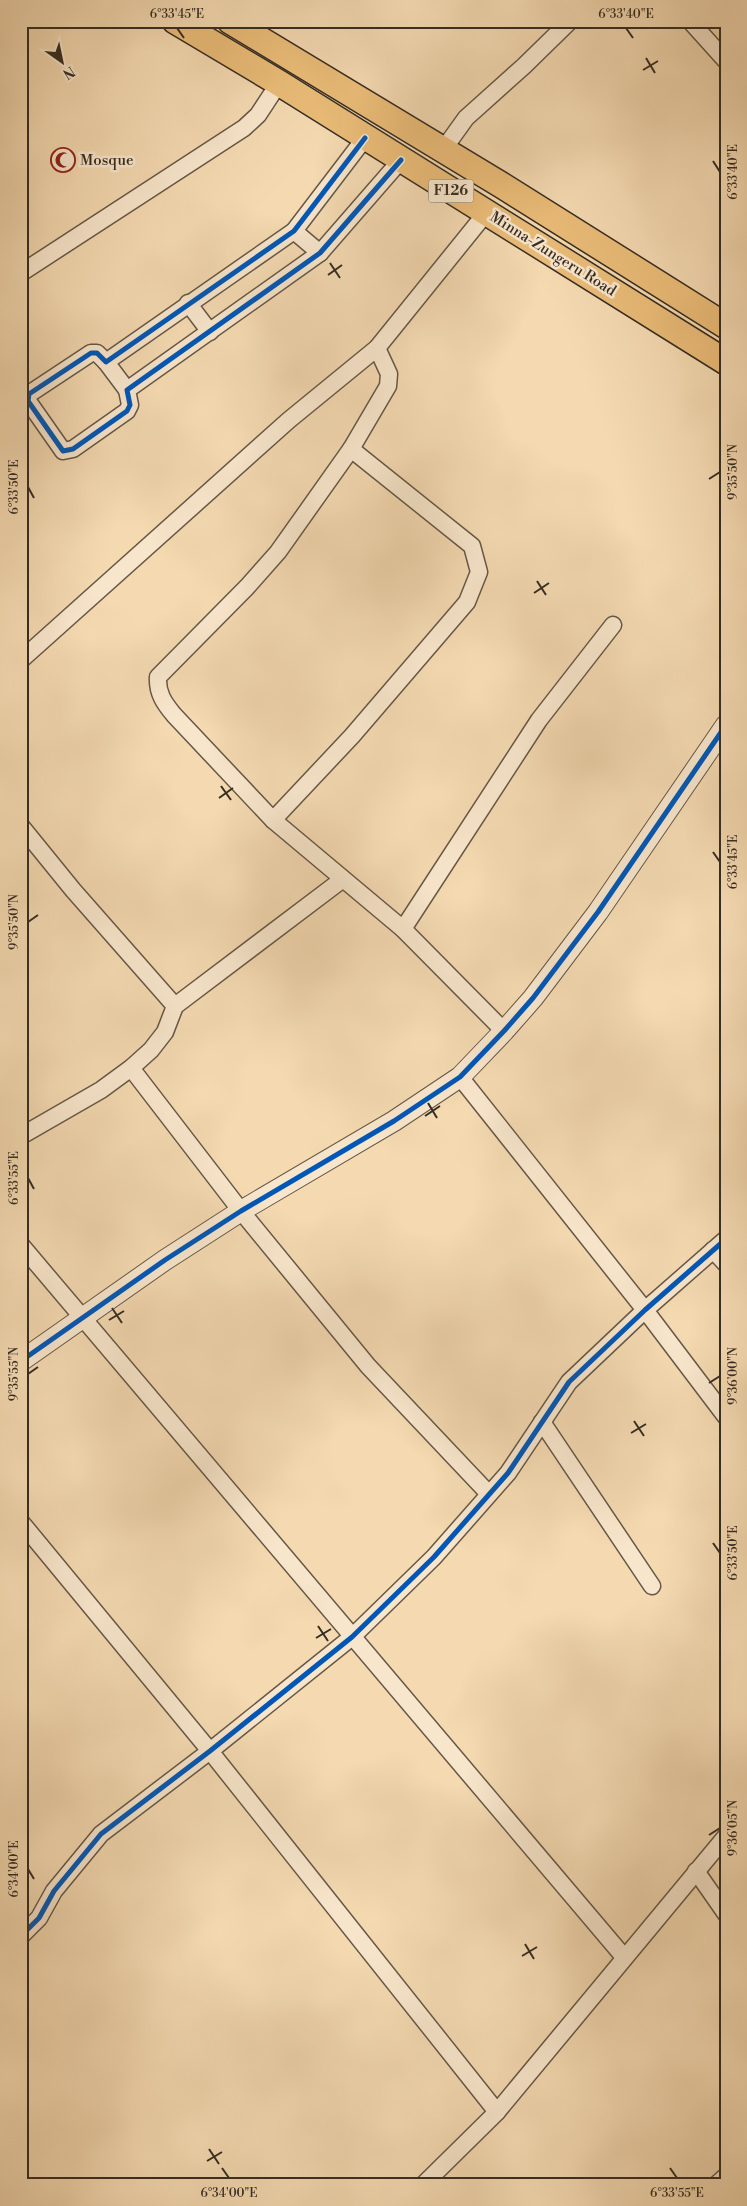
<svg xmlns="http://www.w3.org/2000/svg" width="747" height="2206" font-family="'Libre Bodoni',serif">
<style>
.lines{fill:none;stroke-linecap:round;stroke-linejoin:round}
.minor-casing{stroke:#665846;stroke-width:19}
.tertiary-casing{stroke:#665846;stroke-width:22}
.primary-casing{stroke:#362d23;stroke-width:28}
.minor{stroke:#f8e6cc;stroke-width:16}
.tertiary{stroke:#f8e6cc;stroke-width:20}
.primary{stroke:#eabc78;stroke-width:25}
.cycleway-casing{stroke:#f8e6cc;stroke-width:8}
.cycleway{stroke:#0057b8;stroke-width:5}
.ticks{fill:none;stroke:#362d23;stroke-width:2}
.labels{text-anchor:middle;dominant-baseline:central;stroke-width:5;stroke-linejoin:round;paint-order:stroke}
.shield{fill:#f8e6cc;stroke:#706456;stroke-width:1}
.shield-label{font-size:14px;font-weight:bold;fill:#362d23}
.poi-label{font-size:15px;fill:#362d23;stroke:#f8e6cc;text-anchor:start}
.street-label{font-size:15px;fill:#362d23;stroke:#f8e6cc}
.neatline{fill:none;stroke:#362d23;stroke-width:2}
.ticks-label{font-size:12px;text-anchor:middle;fill:#362d23}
</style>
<rect width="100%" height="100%" fill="#f4d9b1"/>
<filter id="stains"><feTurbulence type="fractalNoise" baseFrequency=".004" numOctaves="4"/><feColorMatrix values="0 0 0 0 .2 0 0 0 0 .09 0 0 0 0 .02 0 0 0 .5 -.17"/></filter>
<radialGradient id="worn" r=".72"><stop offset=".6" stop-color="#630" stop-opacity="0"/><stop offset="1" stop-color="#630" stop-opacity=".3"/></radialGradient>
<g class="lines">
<defs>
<g id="minor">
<polyline points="690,21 726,61"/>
<polyline points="365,138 294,231 106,362 97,353 91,353 29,394 28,401 63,451 73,449 127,411 130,405 127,390 320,253 401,160"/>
<polyline points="443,150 466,118 524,66 570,21"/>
<polyline points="294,231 320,253"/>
<polyline points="21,273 244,128 258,115 279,83"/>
<polyline points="188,303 210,332"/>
<path d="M377 348 389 374 388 386 351 449 278 552 247 587 158 677C157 693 164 703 174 715L273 820 403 929 504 1031"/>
<polyline points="106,362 127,390"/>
<polyline points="21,660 289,420 377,348 486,213"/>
<polyline points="273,820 352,736 467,602 479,572 472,546 351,449"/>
<polyline points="21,826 73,890 175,1006"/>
<polyline points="403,929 539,720 613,625"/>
<polyline points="131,1068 241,1211 368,1366 489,1494"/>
<polyline points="460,1077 645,1310 726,1417"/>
<polyline points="21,1136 101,1090 131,1068 151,1050 165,1032 175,1006 343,879"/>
<polyline points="21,1245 624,1957"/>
<polyline points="713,1250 726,1264"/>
<polyline points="542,1422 652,1586"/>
<polyline points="21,1522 210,1751 497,2112"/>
<polyline points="696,1871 726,1914"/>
<polyline points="21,1936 39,1918 54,1891 101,1834 210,1751 352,1637 434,1557 508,1473 569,1382 645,1310 726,1239"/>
<polyline points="423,2185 497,2112 726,1836"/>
<polyline points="716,2185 726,2176"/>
</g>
<polyline id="tertiary" points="21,1361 165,1260 241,1211 394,1121 460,1077 504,1031 533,998 598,912 726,725"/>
<g id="primary">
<polyline points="175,21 279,83 726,362"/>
<polyline points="230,21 503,186 726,326"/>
</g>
</defs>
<!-- minor casing -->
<use href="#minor" class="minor-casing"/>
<!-- tertiary casing -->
<use href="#tertiary" class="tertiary-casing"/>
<!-- primary casing -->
<use href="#primary" class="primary-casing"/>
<!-- minor -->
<use href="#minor" class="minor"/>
<!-- tertiary -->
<use href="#tertiary" class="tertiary"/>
<!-- primary -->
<use href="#primary" class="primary"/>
<defs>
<g id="cycleway">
<polyline points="365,138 294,231 106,362 97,353 91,353 29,394 28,401 63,451 73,449 127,411 130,405 127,390 320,253 401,160"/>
<polyline points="21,1361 165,1260 241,1211 394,1121 460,1077 504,1031 533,998 598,912 726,725"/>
<polyline points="21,1936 39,1918 54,1891 101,1834 210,1751 352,1637 434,1557 508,1473 569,1382 645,1310 726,1239"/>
</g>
</defs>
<!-- cycleway casing -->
<use href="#cycleway" class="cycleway-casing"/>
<!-- cycleway -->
<use href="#cycleway" class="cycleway"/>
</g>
<!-- ticks -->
<path class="ticks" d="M177 28 184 38M626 28 633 38M646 58 655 73M643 70 658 61M713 161 720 172M330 263 340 278M328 275 342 265M709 479 720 472M28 487 34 498M537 581 546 595M534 593 549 583M221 786 231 800M219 798 233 788M713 852 720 862M28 922 38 915M428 1103 437 1118M425 1116 440 1106M28 1178 34 1189M112 1308 122 1323M109 1320 124 1311M28 1374 38 1367M709 1383 720 1376M634 1421 644 1436M631 1433 646 1424M713 1543 720 1553M318 1626 328 1641M316 1638 331 1629M709 1835 720 1828M28 1869 34 1879M525 1944 534 1959M522 1956 537 1947M209 2149 219 2164M207 2161 222 2152M222 2168 229 2178M670 2168 677 2178"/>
<!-- icons -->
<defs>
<symbol id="mosque-ring" viewBox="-11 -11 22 22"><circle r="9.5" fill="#f8e6cc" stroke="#8f2418" stroke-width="1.5"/><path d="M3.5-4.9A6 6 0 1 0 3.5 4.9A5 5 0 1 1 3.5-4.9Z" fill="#8f2418"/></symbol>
</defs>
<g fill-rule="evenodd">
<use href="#mosque-ring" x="49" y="146" width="28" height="28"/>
</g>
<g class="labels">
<!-- shield labels -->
<rect class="shield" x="428.5" y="179.5" width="45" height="23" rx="4"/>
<g class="shield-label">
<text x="451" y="191">F126</text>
</g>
<!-- poi labels -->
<g class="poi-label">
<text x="80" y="160">Mosque</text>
</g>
<!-- street labels -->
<g class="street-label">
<text transform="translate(553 254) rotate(32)">Minna-Zungeru Road</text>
</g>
</g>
<!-- margin -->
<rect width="747" height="2206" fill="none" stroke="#f4d9b1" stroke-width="55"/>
<!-- north arrow -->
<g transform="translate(62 62) rotate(147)" stroke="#f8e6cc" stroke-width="4" paint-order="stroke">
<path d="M0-4L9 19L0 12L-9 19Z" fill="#362d23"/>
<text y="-8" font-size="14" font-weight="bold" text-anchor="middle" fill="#362d23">N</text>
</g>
<rect x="28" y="28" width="692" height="2150" class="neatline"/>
<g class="ticks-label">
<text x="177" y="18">6°33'45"E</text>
<text x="626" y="18">6°33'40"E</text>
<text transform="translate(733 172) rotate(-90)" y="4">6°33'40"E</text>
<text transform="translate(733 472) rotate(-90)" y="4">9°35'50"N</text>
<text transform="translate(14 487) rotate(-90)" y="4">6°33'50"E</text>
<text transform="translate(733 862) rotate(-90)" y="4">6°33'45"E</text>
<text transform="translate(14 922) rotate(-90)" y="4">9°35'50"N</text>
<text transform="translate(14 1178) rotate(-90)" y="4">6°33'55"E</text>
<text transform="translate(14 1374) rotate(-90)" y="4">9°35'55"N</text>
<text transform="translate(733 1376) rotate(-90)" y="4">9°36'00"N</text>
<text transform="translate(733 1553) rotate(-90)" y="4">6°33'50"E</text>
<text transform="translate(733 1828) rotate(-90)" y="4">9°36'05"N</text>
<text transform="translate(14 1869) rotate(-90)" y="4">6°34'00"E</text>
<text x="229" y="2197">6°34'00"E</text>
<text x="677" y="2197">6°33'55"E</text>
</g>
<rect width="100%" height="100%" filter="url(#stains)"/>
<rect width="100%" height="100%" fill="url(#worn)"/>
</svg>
